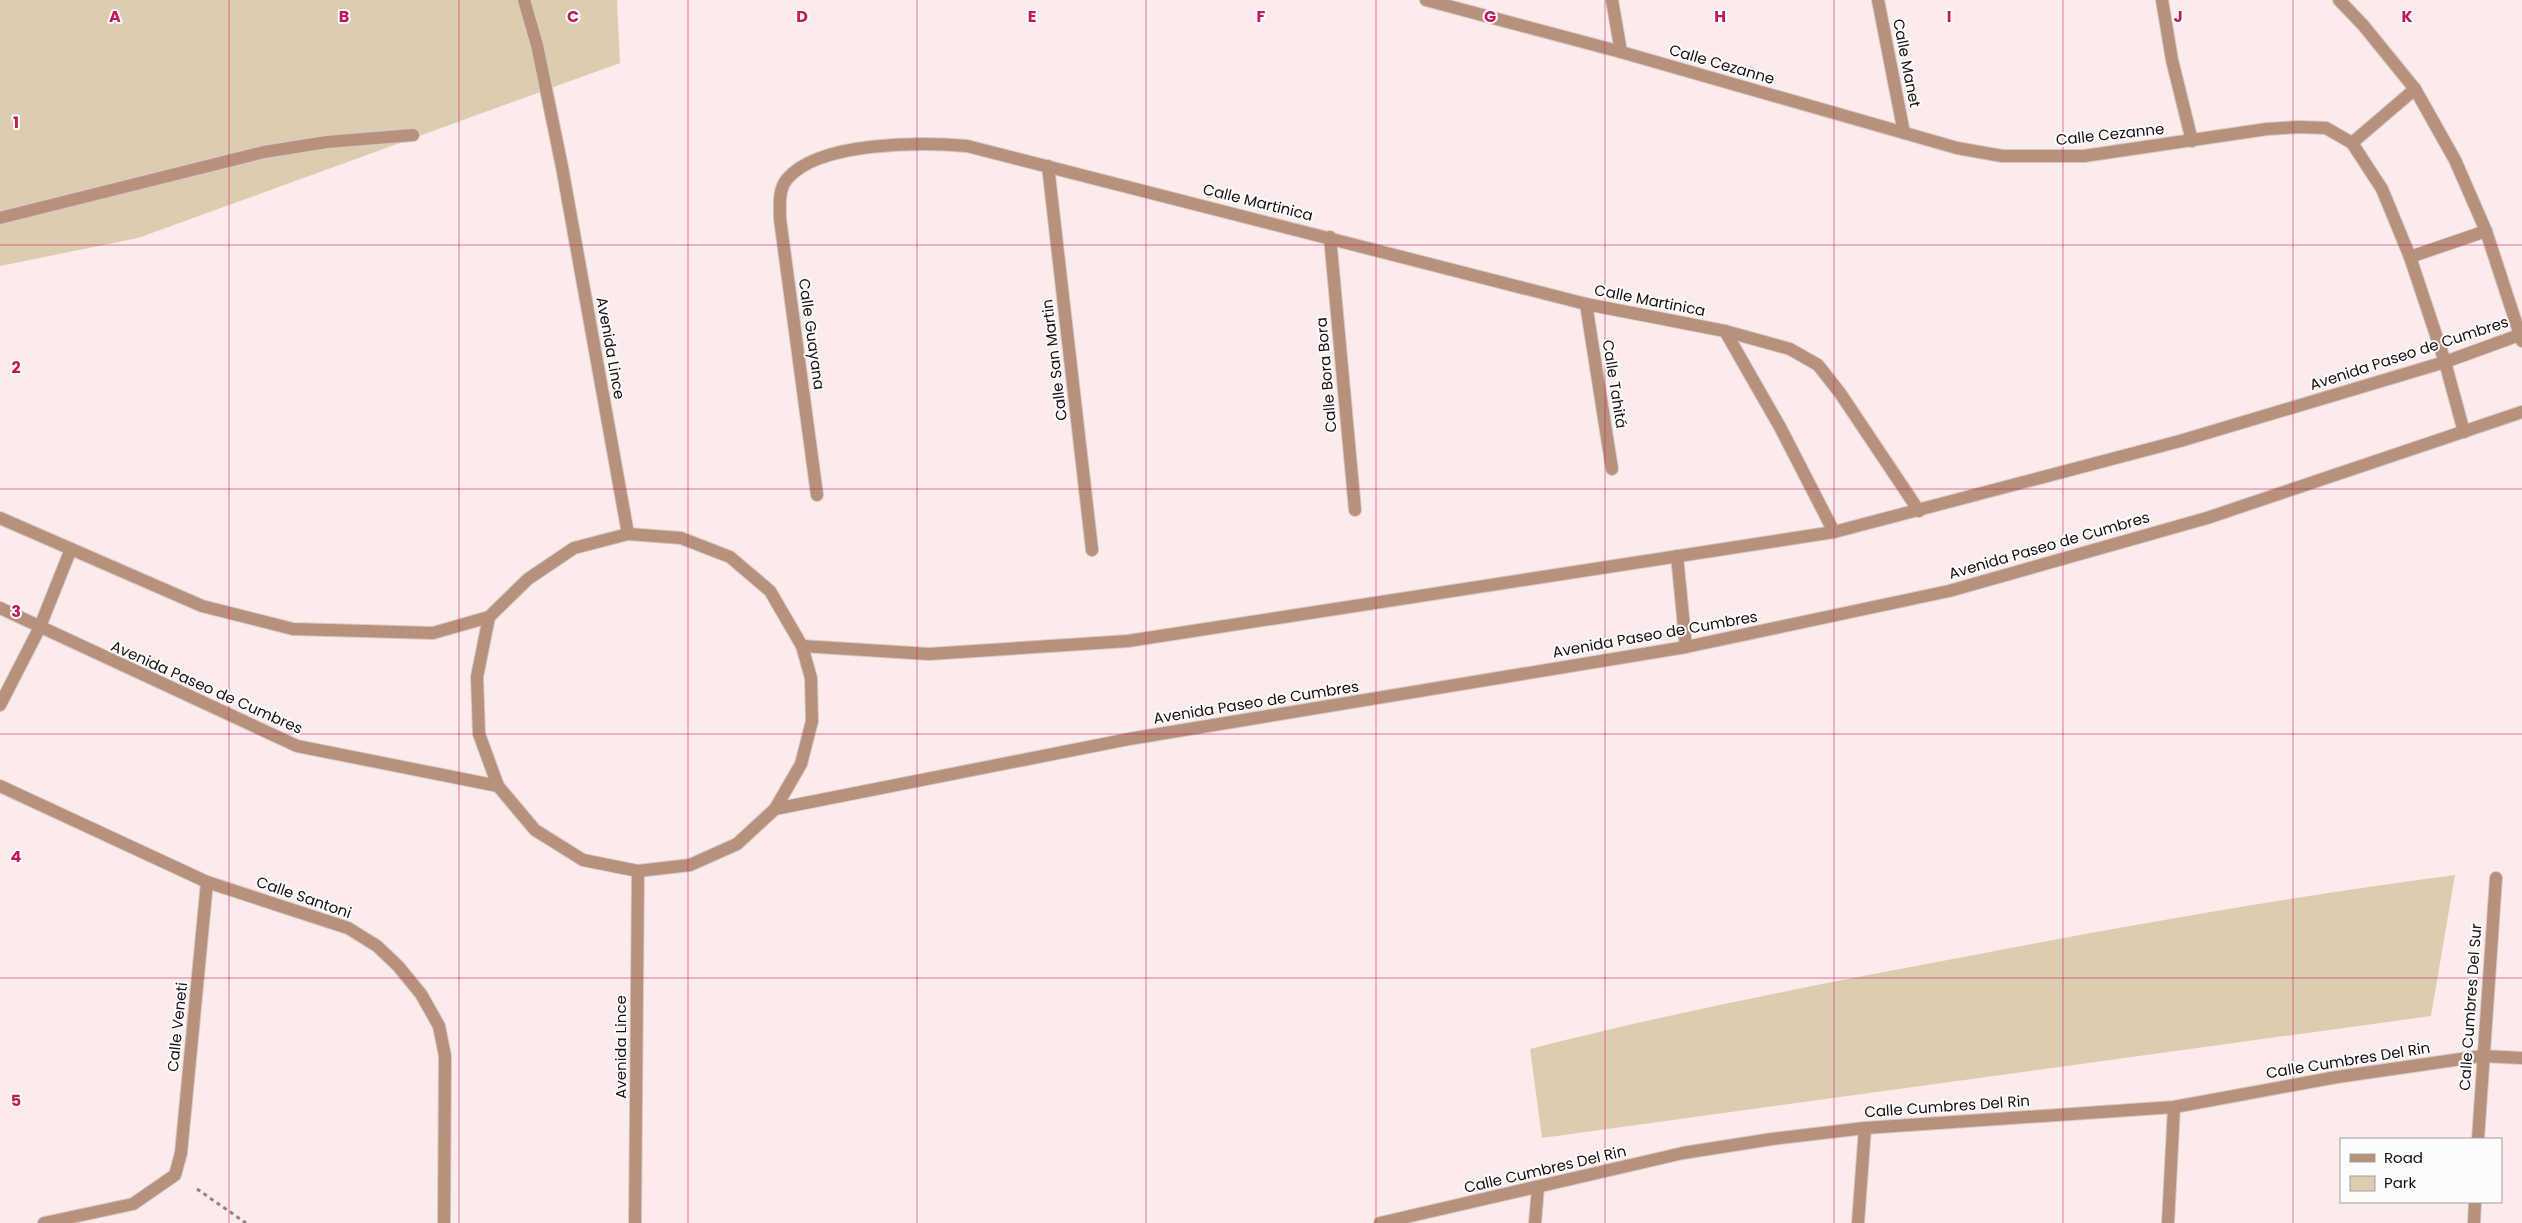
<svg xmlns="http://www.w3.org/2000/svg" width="2522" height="1223" font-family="Poppins,sans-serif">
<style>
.green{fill:#ddcdb0}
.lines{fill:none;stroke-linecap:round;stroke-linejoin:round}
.minor-casing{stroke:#d7c8c8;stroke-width:14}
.path{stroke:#928484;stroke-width:3;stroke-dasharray:4 4;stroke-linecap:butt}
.minor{stroke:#b8917c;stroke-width:12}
.grid{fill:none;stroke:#c2185b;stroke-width:1;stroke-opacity:0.55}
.labels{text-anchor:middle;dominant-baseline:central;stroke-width:4;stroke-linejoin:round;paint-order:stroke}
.street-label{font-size:15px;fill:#1a0e0e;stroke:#fcfcfc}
.grid-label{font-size:16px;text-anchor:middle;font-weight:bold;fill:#c2185b;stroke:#fcfcfc;stroke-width:4;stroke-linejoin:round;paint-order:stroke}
</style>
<rect width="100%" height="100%" fill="#fbebeb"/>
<!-- green -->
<g class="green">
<polygon points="0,0 617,0 620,63 138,238 0,266"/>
<path d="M2455 875 2431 1016 1542 1138 1530 1049C1677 1011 1826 983 1974 955 2134 924 2294 896 2455 875Z"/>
</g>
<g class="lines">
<defs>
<g id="minor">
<polyline points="524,0 537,45 562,167 628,534"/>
<polyline points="1426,0 1621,52 1957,148 2002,156 2084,156 2267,129 2299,127 2326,128 2352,143 2382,189 2410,257 2445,362 2464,432"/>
<polyline points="1612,0 1621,52"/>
<polyline points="1878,0 1904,133"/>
<polyline points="2162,0 2172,60 2192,141"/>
<polyline points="2339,0 2363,25 2415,89 2455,160 2486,231 2522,341"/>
<polyline points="2352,143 2415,89"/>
<polyline points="1048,166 1092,550"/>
<polyline points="0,218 264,152 327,142 413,135"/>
<polyline points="1330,237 1355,510"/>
<polyline points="2410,257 2486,231"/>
<polyline points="1586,304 1612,469"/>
<polyline points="1725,331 1780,427 1834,532"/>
<path d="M817 495 780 219C780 205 778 190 787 179 819 141 922 142 967 146L1586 304 1725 331 1790 349 1818 365 1840 393 1919 511"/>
<polyline points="0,518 202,606 293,629 433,633 489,617 528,579 574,548 628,534 681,538 730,557 770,591 802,646 811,678 812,721 801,764 775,809 737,844 690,865 638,871 583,860 535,830 498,786 479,734 477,677 489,617"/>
<polyline points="1677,556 1686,647"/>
<polyline points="0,608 297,746 498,786"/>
<polyline points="802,646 929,654 1128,641 1834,532 2180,441 2445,362 2522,334"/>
<polyline points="0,705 39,629 71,549"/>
<polyline points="0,786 207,882 348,928 377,946 398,966 421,994 439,1026 445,1056 444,1223"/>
<polyline points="775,809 1129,739 1686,647 1949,591 2207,518 2522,412"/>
<polyline points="2478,1139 2496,878"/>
<polyline points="44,1223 133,1204 175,1175 181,1153 207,882"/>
<polyline points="635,1223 638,871"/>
<polyline points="1380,1223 1683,1153 1772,1139 1865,1128 2174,1107 2337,1077 2482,1056 2522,1058"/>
<polyline points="1535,1223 1538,1187"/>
<polyline points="1858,1223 1865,1128"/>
<polyline points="2168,1223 2174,1107"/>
<polyline points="2474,1223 2475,1202"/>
</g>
</defs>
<!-- minor casing -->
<use href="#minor" class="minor-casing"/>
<!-- path -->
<polyline class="path" points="197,1189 246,1223"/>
<!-- minor -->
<use href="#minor" class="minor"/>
</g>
<!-- grid -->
<path class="grid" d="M229 0V1223M459 0V1223M688 0V1223M917 0V1223M1146 0V1223M1376 0V1223M1605 0V1223M1834 0V1223M2063 0V1223M2293 0V1223M0 245H2522M0 489H2522M0 734H2522M0 978H2522"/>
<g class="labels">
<!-- street labels -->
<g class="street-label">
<text transform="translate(1907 63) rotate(79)">Calle Manet</text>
<text transform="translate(1722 64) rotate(16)">Calle Cezanne</text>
<text transform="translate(2110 134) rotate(-6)">Calle Cezanne</text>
<text transform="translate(1258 202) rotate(14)">Calle Martinica</text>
<text transform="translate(1650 300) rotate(11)">Calle Martinica</text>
<text transform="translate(812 334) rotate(82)">Calle Guayana</text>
<text transform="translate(611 348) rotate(80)">Avenida Lince</text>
<text transform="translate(2409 353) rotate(-18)">Avenida Paseo de Cumbres</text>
<text transform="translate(1054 360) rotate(-97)">Calle San Martin</text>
<text transform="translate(1326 375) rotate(-95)">Calle Bora Bora</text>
<text transform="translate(1615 384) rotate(81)">Calle Tahitá</text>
<text transform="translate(2049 545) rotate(-16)">Avenida Paseo de Cumbres</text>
<text transform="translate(1655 634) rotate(-10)">Avenida Paseo de Cumbres</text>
<text transform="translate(207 687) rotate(24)">Avenida Paseo de Cumbres</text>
<text transform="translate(1256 702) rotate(-9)">Avenida Paseo de Cumbres</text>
<text transform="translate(304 897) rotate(19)">Calle Santoni</text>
<text transform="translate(2470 1007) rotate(-86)">Calle Cumbres Del Sur</text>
<text transform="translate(177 1027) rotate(-84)">Calle Veneti</text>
<text transform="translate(620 1047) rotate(-90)">Avenida Lince</text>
<text transform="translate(2348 1060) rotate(-9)">Calle Cumbres Del Rin</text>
<text transform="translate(1947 1106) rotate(-4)">Calle Cumbres Del Rin</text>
<text transform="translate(1545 1169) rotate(-13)">Calle Cumbres Del Rin</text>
</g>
</g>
<g class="grid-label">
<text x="115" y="22">A</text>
<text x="344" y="22">B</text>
<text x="573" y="22">C</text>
<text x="802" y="22">D</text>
<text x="1032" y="22">E</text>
<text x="1261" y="22">F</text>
<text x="1490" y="22">G</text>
<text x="1720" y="22">H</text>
<text x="1949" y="22">I</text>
<text x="2178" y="22">J</text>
<text x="2407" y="22">K</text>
<text x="16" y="128">1</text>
<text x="16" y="373">2</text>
<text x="16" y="617">3</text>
<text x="16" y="862">4</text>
<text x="16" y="1106">5</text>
</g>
<!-- legend -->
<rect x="2340" y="1138" width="162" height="65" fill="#fcfcfc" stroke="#a29d9d"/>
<rect x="2350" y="1154" width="25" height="8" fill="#b8917c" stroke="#a29d9d"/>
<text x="2384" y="1163" font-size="15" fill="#1a0e0e">Road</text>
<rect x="2350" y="1176" width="25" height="15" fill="#ddcdb0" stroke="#a29d9d"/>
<text x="2384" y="1188" font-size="15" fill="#1a0e0e">Park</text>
</svg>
